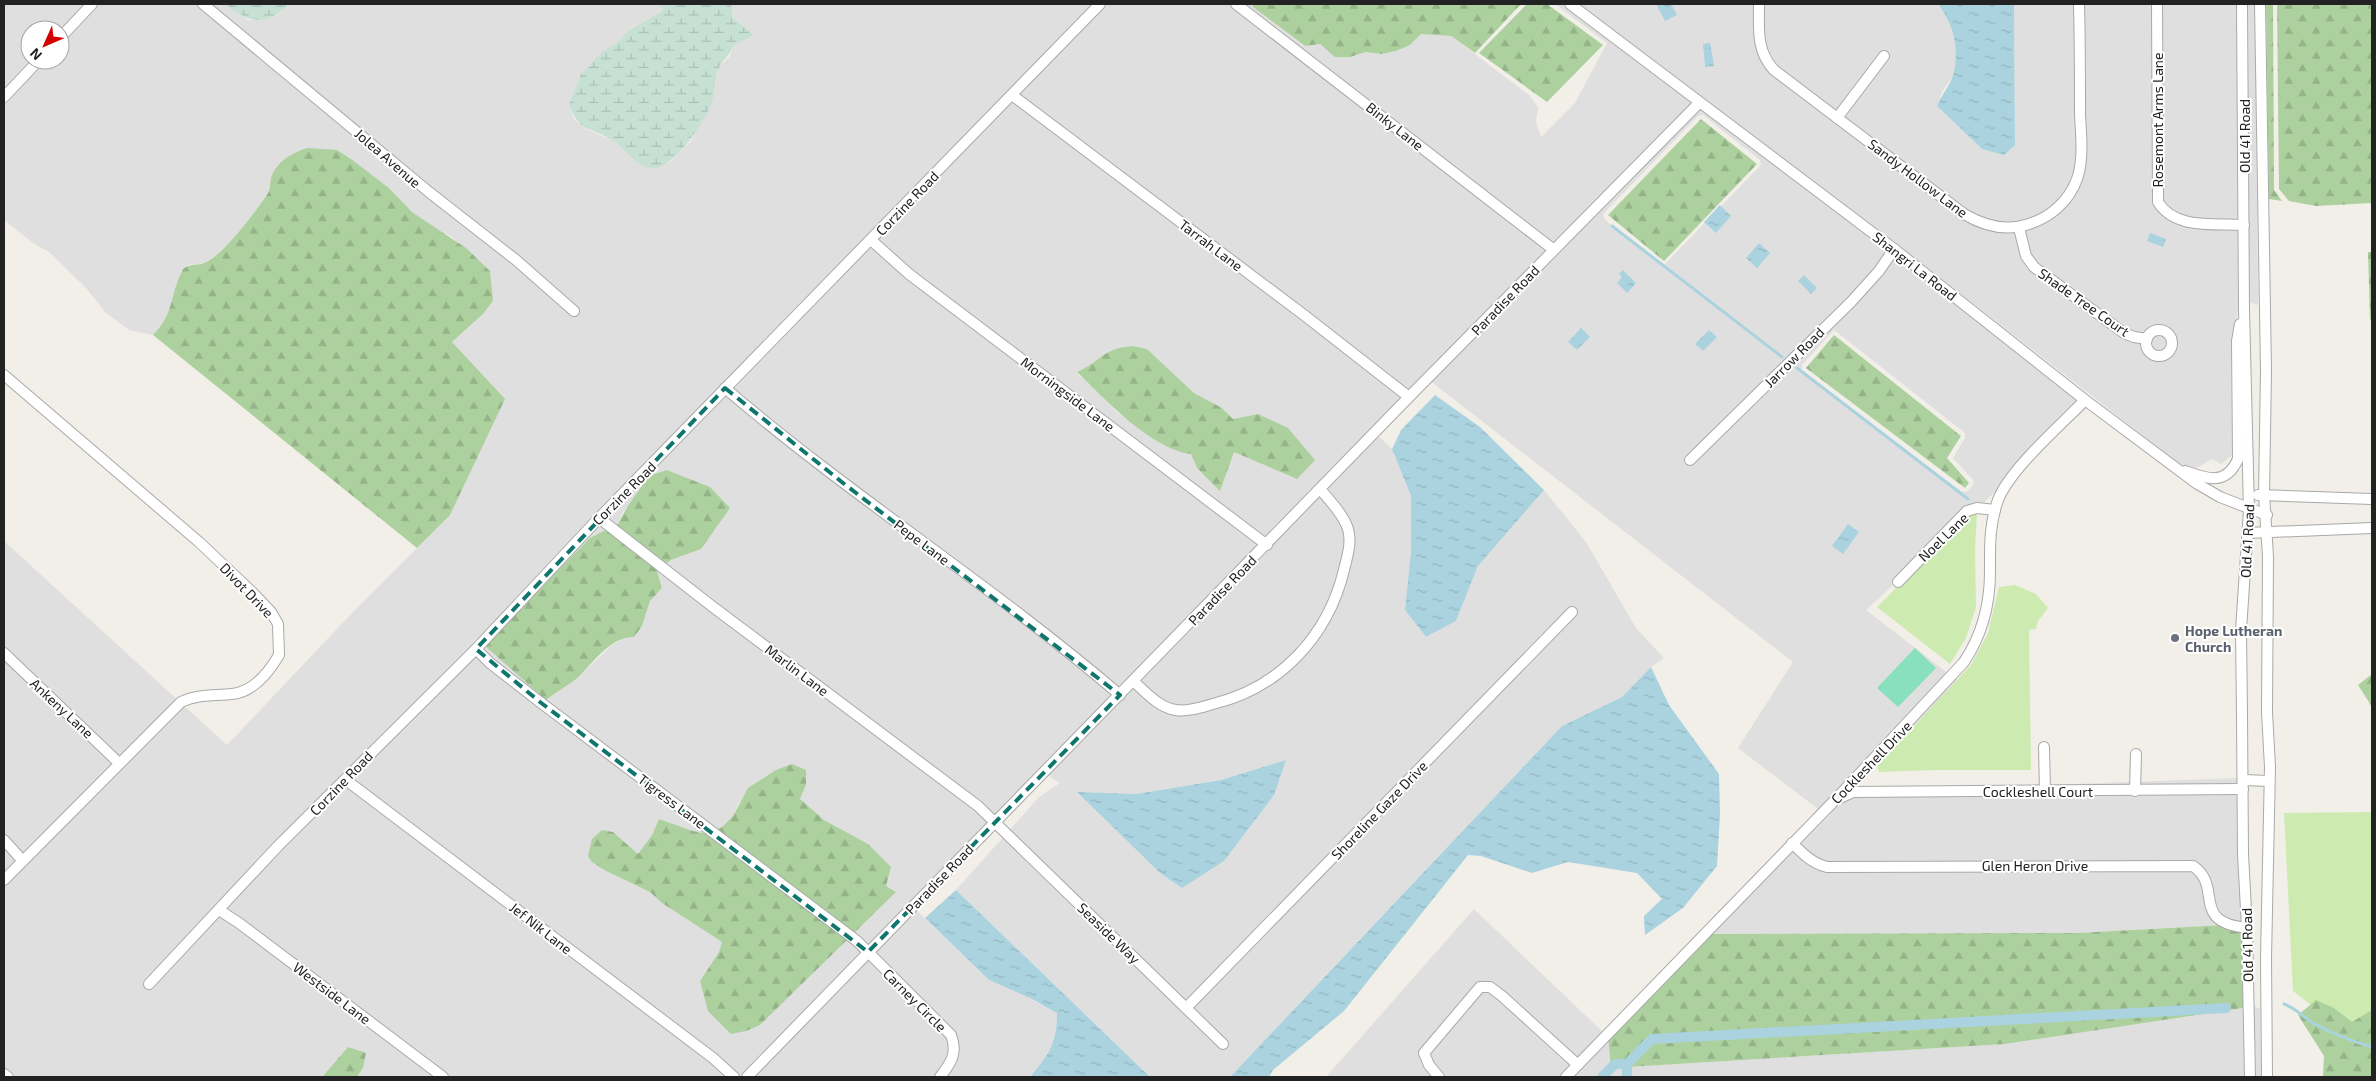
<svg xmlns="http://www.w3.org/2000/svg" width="2376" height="1081" font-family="'Exo 2',sans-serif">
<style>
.residential{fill:#e0dfdf;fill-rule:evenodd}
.grass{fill:#cdebb0}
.forest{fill:url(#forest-firs)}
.wetland{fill:url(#wetland-marsh)}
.pitch{fill:#88e0be}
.water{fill:url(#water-ripples)}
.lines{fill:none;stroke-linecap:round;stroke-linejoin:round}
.stream{stroke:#aad3df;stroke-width:3}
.canal{stroke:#aad3df;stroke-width:10}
.minor-casing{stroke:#a9a9a9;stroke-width:12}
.minor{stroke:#fff;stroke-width:10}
.marked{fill:none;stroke:#0f766e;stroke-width:4;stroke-dasharray:10 6;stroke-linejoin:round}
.worship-dot{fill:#6b7280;stroke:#fff;stroke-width:2}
.labels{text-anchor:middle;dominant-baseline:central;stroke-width:4;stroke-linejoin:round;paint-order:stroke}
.street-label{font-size:14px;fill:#222;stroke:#fff}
.worship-label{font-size:14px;font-weight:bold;fill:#5b616d;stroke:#fff;text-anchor:start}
</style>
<defs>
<pattern id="forest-firs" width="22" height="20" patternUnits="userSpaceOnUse" patternTransform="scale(1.25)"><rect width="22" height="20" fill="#add19e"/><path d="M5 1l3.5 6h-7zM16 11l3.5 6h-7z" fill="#95b388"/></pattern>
<pattern id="wetland-marsh" width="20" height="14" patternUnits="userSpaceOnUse" patternTransform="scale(1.25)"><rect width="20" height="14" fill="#c6e0d4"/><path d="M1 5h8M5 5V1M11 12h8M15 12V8" fill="none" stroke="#aac0b6"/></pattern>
<pattern id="water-ripples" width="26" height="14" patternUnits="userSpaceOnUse" patternTransform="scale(1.25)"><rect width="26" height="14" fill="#aad3df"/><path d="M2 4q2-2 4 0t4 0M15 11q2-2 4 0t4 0" fill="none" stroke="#92b5bf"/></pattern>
</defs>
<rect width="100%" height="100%" fill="#f2efe9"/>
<!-- residential -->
<g class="residential">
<path d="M4 4H225L248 20H263L279 13 289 4H660L664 9 628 31 617 43 603 51 581 74 569 104 574 119 586 129 614 141 639 163H669L691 141 713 98 714 82 719 67 730 56 733 46 754 35 733 18 731 4H1253V7L1304 46 1320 44 1336 57H1351L1366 52 1381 54 1410 45 1421 34 1451 36 1529 95 1538 107 1536 122 1541 137 1575 103 1607 43 1555 4H1561L1890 253 2087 408 1866 610 1958 681 1874 766 1853 792 2238 778V855L2242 924 2077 933 1711 934 1830 815 1818 809 1738 748 1793 662 1425 377 1371 429 1392 449 1411 496V551L1405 610 1426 637 1456 621 1478 566 1544 490 1586 542 1636 628 1664 658 1651 667 1622 697 1562 726 1230 1077H1150L956 890 1039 797 1060 783 1041 771 915 909 989 980 1029 997 1037 1003 1051 1008 1057 1013 1060 1028 1054 1042 1042 1063 1030 1077H357L363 1068 348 1047 322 1077H4V541L227 745 353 612 428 537 452 342 483 314 490 271 452 237 439 230 412 212 389 188 337 150 272 177 268 193 240 232 217 254 204 263 188 265 181 271 174 299 162 326 153 335 129 330 106 313 86 288 49 252 33 243 4 220ZM30 30H60V60H30ZM1703 115 1760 160 1761 165 1663 266 1604 219 1603 214 1698 116ZM1834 330 1965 433V438L1953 458 1974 481 1973 485 1968 491 1962 492 1802 371V365ZM1147 349 1194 393 1222 408 1233 419 1258 414 1267 420 1297 479 1234 451 1220 490 1197 468 1191 454 1173 449 1118 413 1077 373 1089 367ZM667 470 710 487 701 549 671 560 657 571 662 588 650 601 642 626 611 646 574 681 546 700 590 538 619 523 622 513 633 502 642 488ZM1286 760 1182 888 1160 873 1078 793 1136 794 1221 780ZM806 785 800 799 811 811 838 829 885 886 895 892 760 1025 700 981 719 952 722 942 662 903 650 892 606 871 613 832 638 854 652 835 659 819 693 831 708 834 722 827 733 816 739 802Z"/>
<polygon points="1580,4 1938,4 1949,19 1957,48 1956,64 1951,79 1942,92 1937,106 1982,149 2015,145 2014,4 2237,4 2238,310 2231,342 2232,455 2221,464 2212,459 2195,469 2178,463 1897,244"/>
<polygon points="2248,4 2255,4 2258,305 2249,302"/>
<polygon points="1474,909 1608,1037 1611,1068 2005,1044 2243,1008 2245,1077 1326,1077"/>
<polygon points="2254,1006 2260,1009 2261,1077 2256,1077"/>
</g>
<!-- grass -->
<g class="grass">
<polygon points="1977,514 1975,549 1976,607 1966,638 1950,664 1877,607 1969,515"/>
<polygon points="2015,585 2036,594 2048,608 2038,621 2036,629 2029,630 2031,770 1936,770 1879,772 1877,766 1971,665 1988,633 1999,587"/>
<polygon points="2372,812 2372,1033 2329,1019 2293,991 2284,813"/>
</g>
<!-- forest -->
<g class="forest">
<polygon points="1253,4 1521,4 1475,53 1451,36 1421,34 1410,45 1396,51 1381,54 1366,52 1350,57 1335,57 1320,44 1305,46 1253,7"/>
<polygon points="1527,4 1547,4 1603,45 1547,102 1479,53"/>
<polygon points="2266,4 2273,4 2274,190 2282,201 2269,199"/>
<polygon points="2277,4 2372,4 2372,203 2316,206 2289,201 2279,189"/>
<polygon points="1701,119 1757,164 1664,261 1608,215"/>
<path d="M307 148 337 150 351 159 389 188 412 212 466 248 490 271 493 301 483 314 452 342 505 399 450 515 417 548 153 335C174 314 170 296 181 273 185 263 195 266 204 263 217 257 229 243 238 233 244 226 264 200 268 193 270 189 270 183 271 178 277 161 292 153 307 148Z"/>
<polygon points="2368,252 2372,252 2372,322 2370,319"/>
<polygon points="1834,335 1961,436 1947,458 1969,483 1965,488 1806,368"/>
<path d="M1132 346 1147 349 1194 393 1222 408 1233 419 1258 414 1288 428 1315 460 1297 479 1234 452 1220 491 1197 468 1191 454C1153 450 1104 399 1077 372 1102 361 1101 349 1132 346Z"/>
<path d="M667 470 710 487 730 508 701 549 671 560 657 571 662 588 650 601 642 626 634 637C610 636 591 666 575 680 567 686 555 693 546 700L484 645 590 538 619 523C621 515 644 481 651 476 655 473 662 472 667 470Z"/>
<polygon points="2372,674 2372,707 2358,685"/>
<polygon points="792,764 806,770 806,785 800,799 824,820 868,844 891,867 886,886 896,892 760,1025 746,1031 731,1034 708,1011 700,981 719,952 722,942 662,903 650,892 606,871 592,862 588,856 592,839 602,830 613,832 638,854 652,835 659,819 693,831 708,834 722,827 733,816 748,788 776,770"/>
<polygon points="2242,924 2243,1008 2005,1044 1611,1068 1608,1037 1711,934 2077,933"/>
<polygon points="2316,1000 2334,1008 2352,1022 2372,1010 2372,1077 2323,1077 2324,1056 2298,1015"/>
<polygon points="348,1047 366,1053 363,1068 357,1077 322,1077"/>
</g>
<!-- wetland -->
<g class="wetland">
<path d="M225 4H289C265 28 249 23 225 4Z"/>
<path d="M660 4H731L733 18 754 35 733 46C730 56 723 59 719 68 714 77 715 88 713 98 709 117 675 168 654 168 636 168 626 149 613 141 591 126 579 134 569 104L581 74 603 51 617 43 628 31 663 10Z"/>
</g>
<!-- pitch -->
<polygon class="pitch" points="1915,648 1936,668 1898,707 1877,688"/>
<!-- water -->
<g class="water">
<polygon points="1656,4 1671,4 1677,15 1665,21"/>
<path d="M1938 4H2014L2015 145 2004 155 1982 149 1937 106C1941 96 1948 88 1952 78 1961 52 1954 25 1938 4Z"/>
<polygon points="1710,43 1714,66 1705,67 1703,44"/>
<polygon points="1720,205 1731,216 1716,233 1704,222"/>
<polygon points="2150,233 2166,239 2163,247 2147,241"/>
<polygon points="1759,243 1770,253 1757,268 1746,258"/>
<polygon points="1623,270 1636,283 1627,293 1617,283 1622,277 1619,274"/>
<polygon points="1804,275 1817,288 1811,294 1798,281"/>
<polygon points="1581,328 1590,337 1577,350 1568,342"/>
<polygon points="1709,330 1717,337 1703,351 1695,344"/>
<polygon points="1435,395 1480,427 1544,490 1478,566 1456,621 1426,637 1405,610 1411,551 1411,496 1392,449 1401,430"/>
<polygon points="1848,524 1859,532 1843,554 1832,546"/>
<polygon points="1651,667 1669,705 1719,774 1720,814 1717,866 1683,908 1645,935 1644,916 1662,899 1637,873 1568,862 1532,873 1481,856 1468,855 1344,1011 1273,1070 1269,1077 1230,1077 1562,726 1622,697"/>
<polygon points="1286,760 1274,795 1224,861 1182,888 1160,873 1077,792 1136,794 1221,780"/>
<path d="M956 890 1150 1077H1030C1049 1054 1057 1044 1057 1013L1030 998 989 980 925 918Z"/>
</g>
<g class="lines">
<!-- stream -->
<g class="stream">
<polyline points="1612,226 1782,357"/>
<polyline points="1797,368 1968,499"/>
<path d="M2284 1004C2298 1009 2301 1016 2313 1023 2333 1034 2351 1041 2372 1047"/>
</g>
<!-- canal -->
<g class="canal">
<polyline points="1602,1077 1615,1064 1627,1064"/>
<polyline points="1627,1077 1627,1064 1652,1039 2226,1008"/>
</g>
<defs>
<g id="minor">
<polyline points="203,4 429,192 516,260 574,311"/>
<polyline points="1236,4 1554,250"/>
<polyline points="1570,4 1894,249 2085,400 2196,483 2220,497 2267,515"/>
<path d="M1759 4C1759 28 1756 51 1774 70L1964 214C1984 226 2005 232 2029 224 2051 217 2069 201 2077 179 2084 159 2081 135 2080 114 2080 78 2080 41 2079 4"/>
<path d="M2157 4 2158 202C2175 230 2215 223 2244 225"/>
<polyline points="2242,4 2244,310 2249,510 2241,630 2242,715 2243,854 2247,928 2250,1077"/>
<polyline points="2260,4 2266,371 2264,495 2268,556 2267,712 2270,767 2266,958 2267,1077"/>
<polyline points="60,38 92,4"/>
<polyline points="1012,95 1304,315 1409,397"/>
<polyline points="4,97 39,60"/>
<polyline points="1837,118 1884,56"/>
<polyline points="2019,228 2026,256 2034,267 2124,333 2134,337 2147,339"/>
<polyline points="871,240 909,274 1267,545"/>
<circle cx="2159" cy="343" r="13"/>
<path d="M4 375 199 542 252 592 271 612 278 624 279 655C269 672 254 692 232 694 215 696 197 694 181 702L4 880"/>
<path d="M725 388C852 497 993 586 1120 695"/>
<polyline points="1690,460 1851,302 1879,271 1894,249"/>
<path d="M2185 471C2208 479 2226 486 2238 459L2237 341 2240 324"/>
<polyline points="2258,495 2372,499"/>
<polyline points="599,518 713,607 978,806 1223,1044"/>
<polyline points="2247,533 2372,528"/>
<polyline points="1898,582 1967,511 1977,508 1995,510"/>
<path d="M476 649 490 663 540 702 857 941 951 1035C958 1053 951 1063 940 1077"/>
<polyline points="4,653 119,763"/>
<path d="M1133 681C1146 692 1159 708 1176 710 1188 712 1202 707 1213 704 1280 688 1328 636 1344 570 1347 557 1352 543 1348 529 1343 514 1330 501 1320 489"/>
<polyline points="2044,747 2045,791"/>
<polyline points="346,780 713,1058 734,1077"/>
<polyline points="2244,780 2269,781"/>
<polyline points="2135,791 2136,754"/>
<polyline points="1840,798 1853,792 2243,789"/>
<polyline points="4,840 22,860"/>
<path d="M1792 843C1803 854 1812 863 1827 867L2193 866C2224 887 2189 922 2247 928"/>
<polyline points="219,910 239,923 443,1077"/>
<polyline points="149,984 278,846 476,649 599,518 1100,4"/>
<polyline points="1186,1008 1572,612"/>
<polyline points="4,1074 8,1077"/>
<polyline points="747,1077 1409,397 1699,103"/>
<polyline points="1439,1077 1429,1065 1424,1053 1480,987 1490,987 1502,996 1578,1065"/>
<path d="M1566 1077 1835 800 1964 662C1982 635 1990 604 1990 572 1990 547 1989 525 1998 500 2010 469 2061 425 2085 400"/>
</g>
</defs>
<!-- minor casing -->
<use href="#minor" class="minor-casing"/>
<!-- minor -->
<use href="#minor" class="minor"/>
</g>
<!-- marked area -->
<path class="marked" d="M725 388 843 483 1120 695 868 952 540 702 476 649Z"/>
<!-- markers -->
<circle class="worship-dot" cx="2175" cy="638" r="5"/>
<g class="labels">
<!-- street labels -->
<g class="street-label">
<text transform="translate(2157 120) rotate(-90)">Rosemont Arms Lane</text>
<text transform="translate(1395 126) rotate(38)">Binky Lane</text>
<text transform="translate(2244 136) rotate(-90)">Old 41 Road</text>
<text transform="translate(388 158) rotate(41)">Jolea Avenue</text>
<text transform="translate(1918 178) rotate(37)">Sandy Hollow Lane</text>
<text transform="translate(907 203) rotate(-46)">Corzine Road</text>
<text transform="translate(1211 245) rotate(37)">Tarrah Lane</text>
<text transform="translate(1915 266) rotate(38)">Shangri La Road</text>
<text transform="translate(1505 300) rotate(-46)">Paradise Road</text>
<text transform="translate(2084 302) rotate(35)">Shade Tree Court</text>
<text transform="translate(1794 357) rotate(-45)">Jarrow Road</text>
<text transform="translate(1068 394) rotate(37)">Morningside Lane</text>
<text transform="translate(624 493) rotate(-45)">Corzine Road</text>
<text transform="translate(1943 537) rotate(-44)">Noel Lane</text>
<text transform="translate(2247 541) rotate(-87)">Old 41 Road</text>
<text transform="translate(922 542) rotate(37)">Pepe Lane</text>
<text transform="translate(247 590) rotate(46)">Divot Drive</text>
<text transform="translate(1222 590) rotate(-46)">Paradise Road</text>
<text transform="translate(797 670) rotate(37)">Marlin Lane</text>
<text transform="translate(62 708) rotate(43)">Ankeny Lane</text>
<text transform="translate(1871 762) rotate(-46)">Cockleshell Drive</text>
<text transform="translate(341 783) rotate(-46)">Corzine Road</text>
<text x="2038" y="791">Cockleshell Court</text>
<text transform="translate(672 801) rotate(37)">Tigress Lane</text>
<text transform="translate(1379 810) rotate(-46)">Shoreline Gaze Drive</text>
<text x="2035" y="865">Glen Heron Drive</text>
<text transform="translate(939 879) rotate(-46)">Paradise Road</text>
<text transform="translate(541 928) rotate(38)">Jef Nik Lane</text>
<text transform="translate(1109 933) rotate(44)">Seaside Way</text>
<text transform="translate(2247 945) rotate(-91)">Old 41 Road</text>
<text transform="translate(332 993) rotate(37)">Westside Lane</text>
<text transform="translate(915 1000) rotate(45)">Carney Circle</text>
</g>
<!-- worship labels -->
<g class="worship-label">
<text x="2185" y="630">Hope Lutheran<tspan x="2185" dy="16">Church</tspan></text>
</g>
</g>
<!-- border -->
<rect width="2376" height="1081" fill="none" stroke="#222222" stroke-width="10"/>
<!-- north arrow -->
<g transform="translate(45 45) rotate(225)"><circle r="24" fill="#ffffff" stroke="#a7a7a7"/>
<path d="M0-4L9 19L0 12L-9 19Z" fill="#d40000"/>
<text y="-8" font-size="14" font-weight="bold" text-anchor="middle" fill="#222222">N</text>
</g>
</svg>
